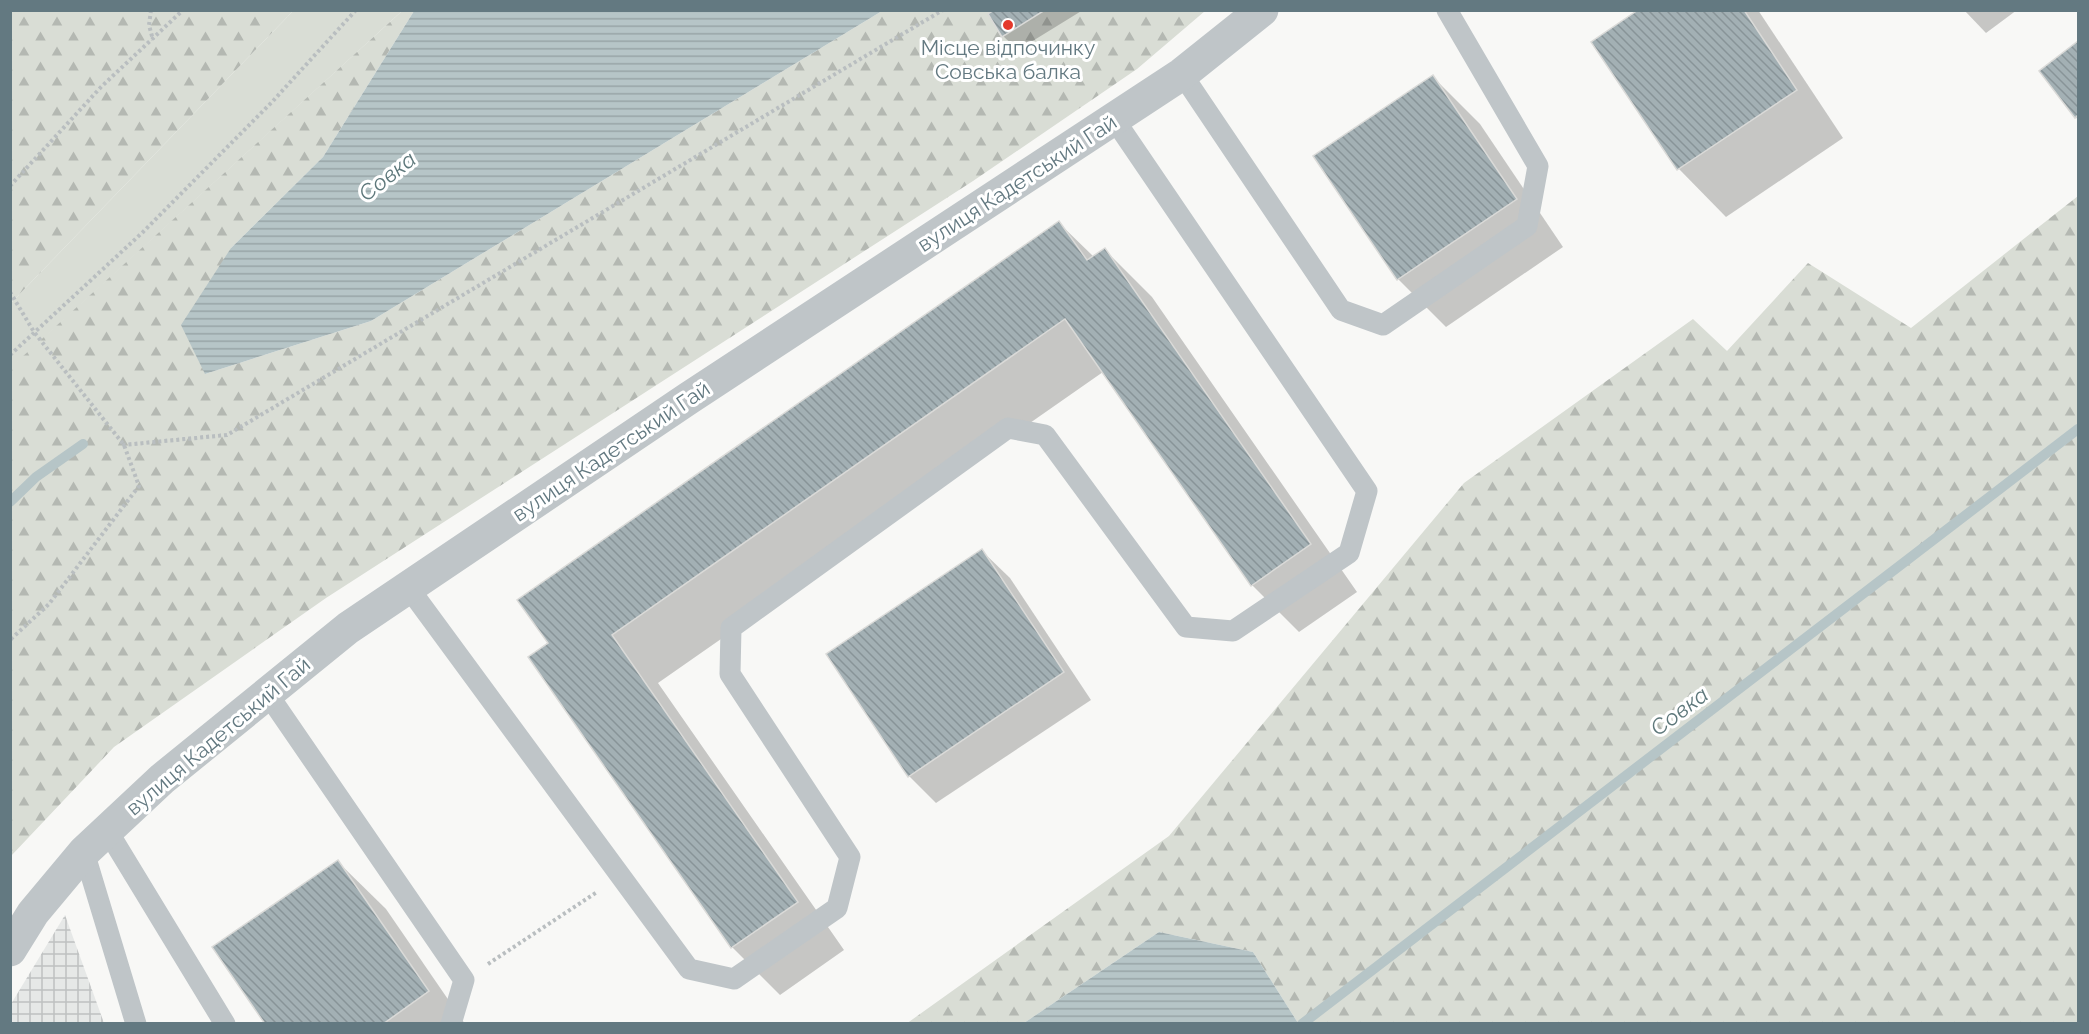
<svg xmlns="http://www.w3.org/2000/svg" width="2089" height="1034" font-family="Raleway,sans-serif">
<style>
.industrial{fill:url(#industrial-grid)}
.green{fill:#d9ddd5}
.forest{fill:url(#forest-firs)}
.water{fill:url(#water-rules)}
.shadow{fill:#0003}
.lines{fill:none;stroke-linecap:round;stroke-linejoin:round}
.stream{stroke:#b6c5c7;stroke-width:10}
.building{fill:url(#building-back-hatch);stroke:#dadad8;stroke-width:1.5}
.path{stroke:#b9bec0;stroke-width:4;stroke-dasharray:3 3;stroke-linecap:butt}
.service{stroke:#bfc5c8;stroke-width:21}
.minor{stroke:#bfc5c8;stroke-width:33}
.poi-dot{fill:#e4392b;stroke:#fff;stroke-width:2}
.labels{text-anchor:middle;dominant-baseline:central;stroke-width:6;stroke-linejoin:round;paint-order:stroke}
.poi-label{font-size:21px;fill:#637981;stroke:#fff}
.street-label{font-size:21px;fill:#637981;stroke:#fff}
.water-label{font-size:22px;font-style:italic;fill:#5e787b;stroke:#fff}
</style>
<defs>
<pattern id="industrial-grid" width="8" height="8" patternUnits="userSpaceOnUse" patternTransform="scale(1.5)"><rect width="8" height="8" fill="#e6e8e7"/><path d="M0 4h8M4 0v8" fill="none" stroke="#bec1c1"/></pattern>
<pattern id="forest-firs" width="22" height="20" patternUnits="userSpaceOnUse" patternTransform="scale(1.5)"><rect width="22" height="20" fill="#d9ddd5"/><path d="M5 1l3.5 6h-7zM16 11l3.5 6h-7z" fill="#b4b8b2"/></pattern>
<pattern id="water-rules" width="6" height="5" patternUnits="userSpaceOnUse" patternTransform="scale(1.5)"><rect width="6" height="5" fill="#b6c5c7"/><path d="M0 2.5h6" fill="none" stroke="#98a5a7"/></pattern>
<pattern id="building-back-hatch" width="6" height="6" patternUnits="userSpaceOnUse" patternTransform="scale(1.5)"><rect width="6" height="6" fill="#a3b0b4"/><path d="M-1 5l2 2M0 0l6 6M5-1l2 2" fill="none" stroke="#889498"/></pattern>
</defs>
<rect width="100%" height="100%" fill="#f8f8f6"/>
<!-- industrial -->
<polygon class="industrial" points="65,915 104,1023 11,1023 11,1004"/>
<!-- green -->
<polygon class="green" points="293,11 402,11 11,368 11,303"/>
<!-- forest -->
<g class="forest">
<polygon points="11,10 293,11 11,303 10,11"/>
<polygon points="402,11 414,11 323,157 231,248 205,374 371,321 882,11 1205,11 1137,69 973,181 326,598 114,747 11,856 10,368"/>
<polygon points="2078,196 2078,1023 1298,1023 1253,952 1159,932 1024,1023 906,1024 1169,836 1464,483 1693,319 1727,351 1808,263 1911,328"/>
</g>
<!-- water -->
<g class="water">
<polygon points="414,11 414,10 882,11 371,321 205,374 181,325 231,248 323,157"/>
<polygon points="1159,932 1253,952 1298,1023 1024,1023"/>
</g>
<!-- shadow -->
<g class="shadow">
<polygon points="996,10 1083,10 1018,50 1003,36"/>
<polygon points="1640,10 1758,10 1843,138 1726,217 1679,169 1593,42"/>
<polygon points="1964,10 2017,10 1986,33"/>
<polygon points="2078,43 2078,120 2041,71"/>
<polygon points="1433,77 1480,124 1563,247 1446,327 1398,279 1315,156"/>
<polygon points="1059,223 1094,257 1105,250 1152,297 1357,592 1299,632 1252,585 1103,372 658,683 844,950 780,995 732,947 530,657"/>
<polygon points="982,551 1010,578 1091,700 936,803 909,776"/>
<polygon points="338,862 386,909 465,1024 267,1024"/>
</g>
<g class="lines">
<!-- stream -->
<g class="stream">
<polyline points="10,502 36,477 83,444"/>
<polyline points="1302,1024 2078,429"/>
</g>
</g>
<!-- building -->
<g class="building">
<polygon points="994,10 1045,10 1002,37 988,14"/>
<polygon points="1638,10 1744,10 1797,90 1677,170 1591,42"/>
<polygon points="2078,41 2078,115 2075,118 2039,71"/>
<polygon points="1433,75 1517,199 1397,280 1313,156"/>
<polygon points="1059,221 1087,260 1105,248 1311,544 1251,586 1065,319 612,635 798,902 731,948 528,657 548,643 517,600"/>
<polygon points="982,549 1064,672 908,777 826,654"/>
<polygon points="338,860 429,991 383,1024 265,1024 212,947"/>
</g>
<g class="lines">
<!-- path -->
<g class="path">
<polyline points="151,10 149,25 153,40"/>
<polyline points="10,186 101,87 183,10"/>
<polyline points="10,292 34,332 124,445 139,486 49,604 10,640"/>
<polyline points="10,355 143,232 272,102 356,10"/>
<polyline points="227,435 124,445 227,435 943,10"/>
<polyline points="488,964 597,892"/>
</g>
<!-- service -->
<g class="service">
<polyline points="1182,74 1341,310 1383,325 1527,226 1538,166 1447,10"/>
<polyline points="408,587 689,969 734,979 837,908 850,857 730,674 731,628 1008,428 1045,435 1186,627 1233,631 1349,553 1367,491 1114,119"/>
<polyline points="267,693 464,980 451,1024"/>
<polyline points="107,830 225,1024"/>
<polyline points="84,852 136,1024"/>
</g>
<!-- minor -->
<polyline class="minor" points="10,950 33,913 84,852 162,779 348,628 689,398 1182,74 1262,10"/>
</g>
<!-- markers -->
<circle class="poi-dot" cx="1008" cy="25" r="6"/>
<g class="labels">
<!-- poi labels -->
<g class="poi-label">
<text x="1008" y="47">Місце відпочинку<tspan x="1008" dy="24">Совська балка</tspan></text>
</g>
<!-- street labels -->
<g class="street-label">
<text transform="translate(1017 183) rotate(-33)">вулиця Кадетський Гай</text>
<text transform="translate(611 451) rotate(-34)">вулиця Кадетський Гай</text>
<text transform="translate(218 736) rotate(-40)">вулиця Кадетський Гай</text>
</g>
<!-- water labels -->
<g class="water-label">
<text transform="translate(387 176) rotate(-38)">Совка</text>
<text transform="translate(1679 711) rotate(-37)">Совка</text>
</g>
</g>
<!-- border -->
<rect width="2089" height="1034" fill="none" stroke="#637981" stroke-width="24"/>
</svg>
